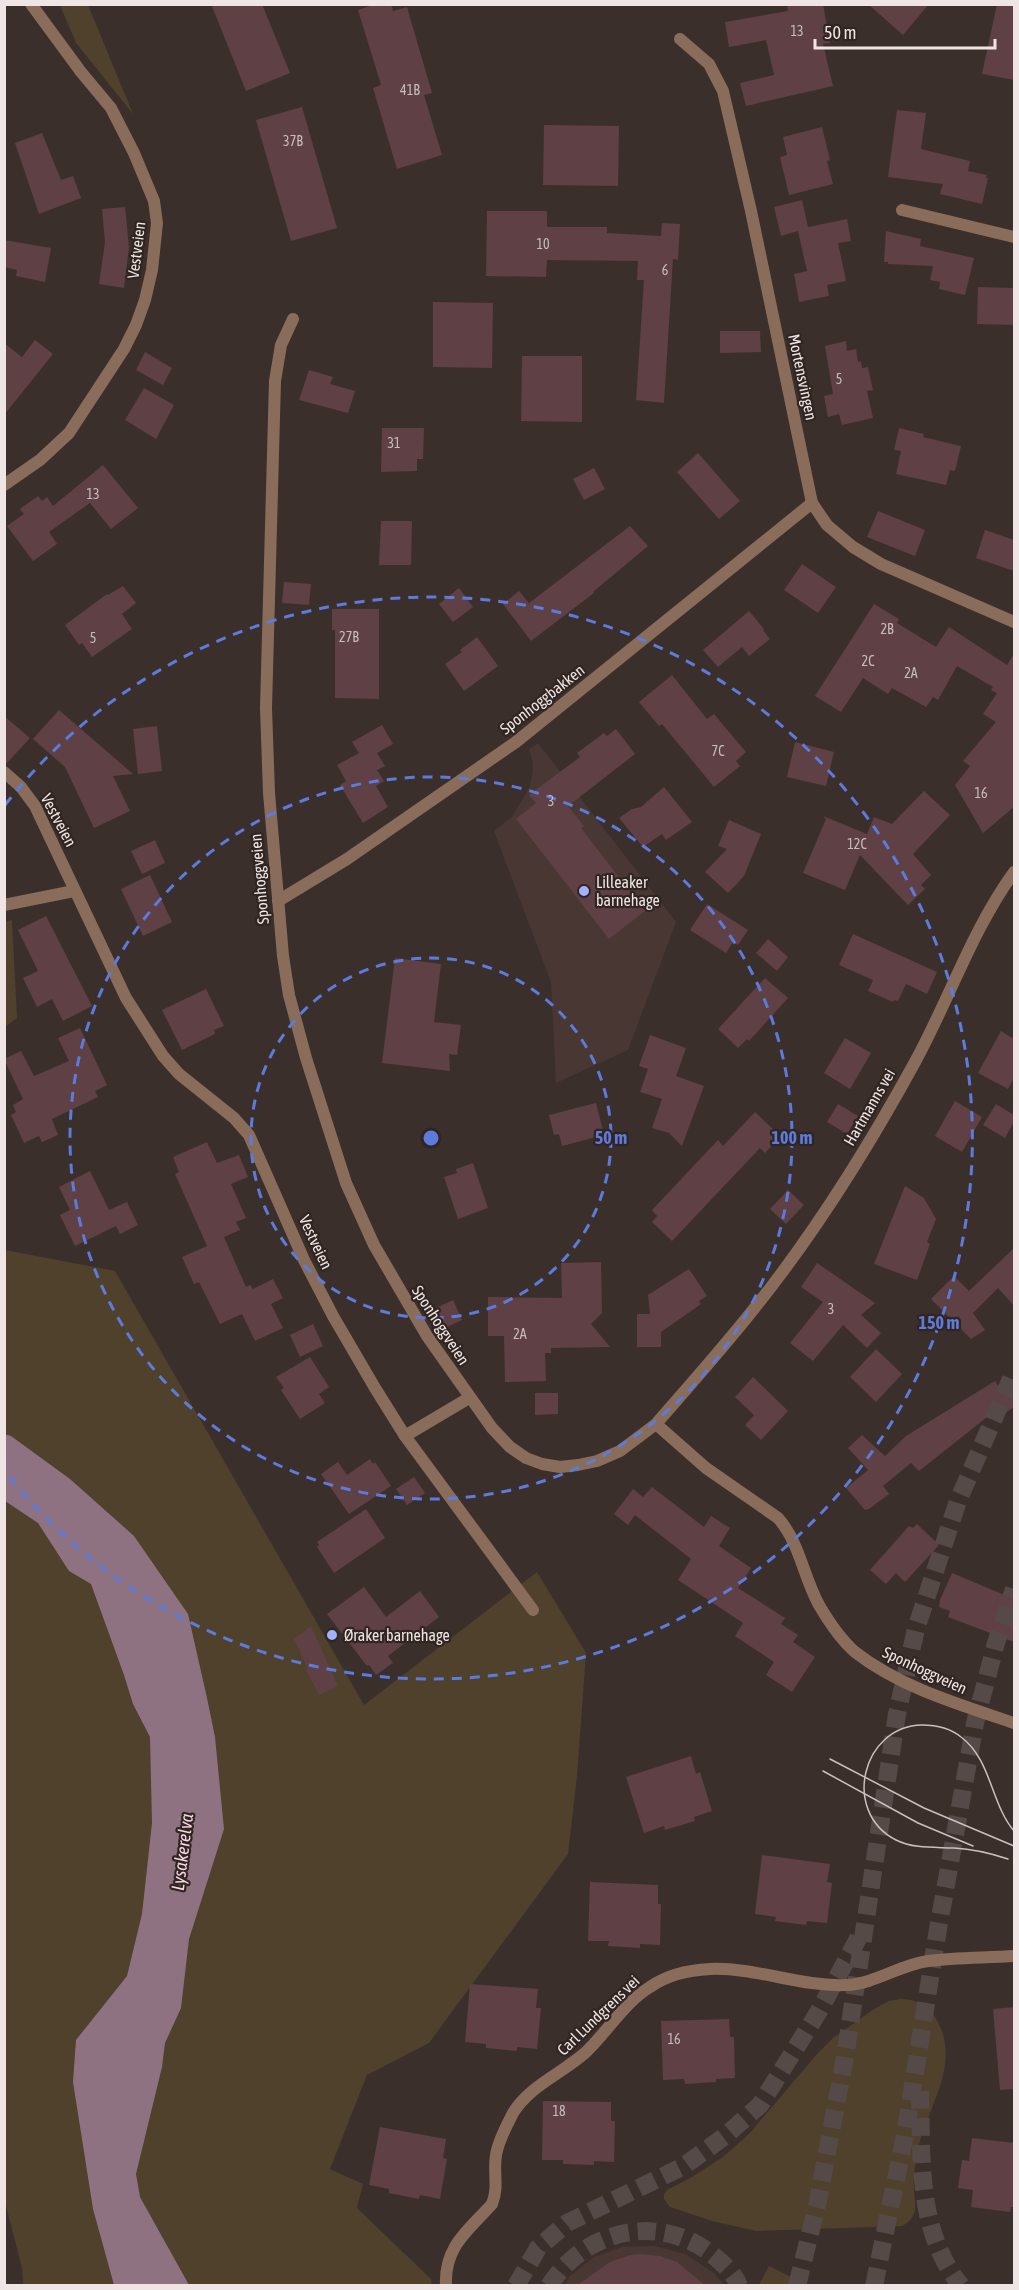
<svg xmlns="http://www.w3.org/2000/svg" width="1019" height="2290" font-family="'Asap Condensed',sans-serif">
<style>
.built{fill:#493734}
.green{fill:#4f412c}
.water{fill:#8e7281}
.building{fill:#5e4045}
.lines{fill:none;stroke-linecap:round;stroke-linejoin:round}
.highway-tunnel{stroke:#564a48;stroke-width:18;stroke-dasharray:18 9;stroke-linecap:butt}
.street{stroke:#896d5a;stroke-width:12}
.tram{stroke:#cac0bf;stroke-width:1.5}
.ring{fill:none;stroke:#5c7bdc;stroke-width:3;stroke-dasharray:10 8}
.poi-dot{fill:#a3b2fd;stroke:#312522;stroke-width:2}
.labels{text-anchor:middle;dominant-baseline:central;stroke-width:4.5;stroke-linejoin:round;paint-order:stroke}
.number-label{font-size:14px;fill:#cabcbc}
.street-label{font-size:16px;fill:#eee5e4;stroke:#312522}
.poi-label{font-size:16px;fill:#eee5e4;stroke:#312522;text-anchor:start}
.water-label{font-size:18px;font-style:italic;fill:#f8d7e9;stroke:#312522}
.centre{fill:#5c7bdc;stroke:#312522;stroke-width:3}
.ring-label{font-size:18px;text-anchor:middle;font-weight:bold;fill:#5c7bdc;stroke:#312522;stroke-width:4.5;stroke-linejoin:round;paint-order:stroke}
</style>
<rect width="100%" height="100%" fill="#3b2f2c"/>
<!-- built -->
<g class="built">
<polygon points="538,743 676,922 628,1050 556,1083 551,982 494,831 512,817 529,788 532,777 533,763 529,749"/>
<polygon points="655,2246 685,2254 714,2273 724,2285 565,2286 569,2277 594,2257 622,2247"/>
</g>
<!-- green -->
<g class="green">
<polygon points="60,5 88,5 133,114 76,43"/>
<polygon points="12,920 17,1018 5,1027 5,922"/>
<polygon points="5,1250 115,1271 364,1705 537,1572 586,1653 577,1776 568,1854 429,2043 367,2075 330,2169 363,2184 357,2208 431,2279 432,2285 23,2285 22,2268 5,2202"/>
<path d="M900 1999C915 1999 926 2004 935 2017 964 2064 926 2107 917 2153 915 2166 913 2178 914 2190 914 2196 916 2203 915 2209 915 2216 908 2223 902 2226L756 2231 712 2221 670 2207 664 2199V2194L667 2190 692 2177 723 2157 749 2134 817 2054 833 2038 874 2009 889 2001Z"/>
<polygon points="769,2266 807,2285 759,2285"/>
</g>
<!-- water -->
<polygon class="water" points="4,1434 11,1436 70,1479 134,1536 188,1614 207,1698 215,1737 224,1829 189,1939 181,2008 165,2043 162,2067 136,2174 140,2197 189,2285 114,2285 93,2209 73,2082 76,2040 127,1976 142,1914 152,1823 150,1737 133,1704 124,1675 91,1584 69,1571 38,1523 5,1501"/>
<!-- building -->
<g class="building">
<polygon points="211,4 262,4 290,73 246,91"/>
<polygon points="376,4 391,4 393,11 407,7 432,93 424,95 442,155 397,169 373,88 381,85 358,10"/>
<polygon points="787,4 823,4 830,43 823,44 833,86 746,106 740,83 774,75 766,40 729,47 725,22 788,11"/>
<polygon points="868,4 929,4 903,35"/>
<polygon points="997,4 1014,4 1014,80 982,74"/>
<polygon points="302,107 337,228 291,241 256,120"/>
<polygon points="897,110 926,113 921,149 970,161 968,171 987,175 986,178 988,178 982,204 940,194 943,184 888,177"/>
<polygon points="544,125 619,126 618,186 543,185"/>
<polygon points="822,127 830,160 827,161 833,184 789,195 780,157 787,155 783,137"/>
<polygon points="42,133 61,180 73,176 81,198 39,214 15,143"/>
<polygon points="802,200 808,227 847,219 851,241 838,243 846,281 827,285 829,296 799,302 794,274 807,271 798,231 781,236 774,207"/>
<polygon points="125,207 129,247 124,288 99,284 105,242 102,209"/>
<polygon points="487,211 547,211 547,227 607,227 607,233 661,236 662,223 680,224 678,260 673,259 664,403 636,400 644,280 637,280 638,261 547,260 546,277 486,276"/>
<polygon points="886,231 921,239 920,246 974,258 965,295 939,289 940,282 930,280 933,266 888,264 888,262 884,262"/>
<polygon points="4,240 51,248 45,282 16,276 17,270 4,267"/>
<polygon points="978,287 1014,288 1014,325 977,324"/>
<polygon points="433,302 493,303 492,368 433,367"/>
<polygon points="720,331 760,331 761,352 720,353"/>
<polygon points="35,340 53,354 4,415 4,343 22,357"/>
<polygon points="846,341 847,351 856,349 858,362 861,361 862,368 868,367 873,390 867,391 873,418 842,425 839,414 828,417 824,396 833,394 825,346"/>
<polygon points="145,352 172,368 163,385 136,370"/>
<polygon points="522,356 582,356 582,422 521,421"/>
<polygon points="309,370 333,377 330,384 355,391 348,413 299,400"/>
<polygon points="144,388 174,405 156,439 125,420"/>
<polygon points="382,428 424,428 423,459 417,459 417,471 381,472"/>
<polygon points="899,428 924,434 923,437 961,446 955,471 950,470 946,485 896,474 901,451 894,450"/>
<polygon points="698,453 740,501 719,519 677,472"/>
<polygon points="103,465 138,508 111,529 90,503 49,532 57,544 33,561 7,526 24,514 20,509 38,496 42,501 47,497 53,506"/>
<polygon points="594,468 605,489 584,500 573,479"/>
<polygon points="878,511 925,530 915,556 867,537"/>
<polygon points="381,521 412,521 411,565 379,565"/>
<polygon points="630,526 648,546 593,592 594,593 531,641 503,604 519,591 529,603"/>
<polygon points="985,530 1014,540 1014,571 976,558"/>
<polygon points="802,564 836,587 818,613 784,590"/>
<polygon points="284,582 311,584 309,605 282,603"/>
<polygon points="123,586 136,603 122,614 132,629 92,657 82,643 79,645 65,625 107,594 108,595"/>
<polygon points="459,588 473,607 453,622 439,604"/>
<polygon points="874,604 899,619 897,623 936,647 949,627 1007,665 1014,654 1014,807 983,833 955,785 970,766 963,761 996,722 983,714 997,693 991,690 993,687 957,666 938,700 933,697 926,707 892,688 888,694 863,678 841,712 815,696"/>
<polygon points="332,609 379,609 379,699 335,698 335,630 332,630"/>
<polygon points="749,611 764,629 763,630 770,639 749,656 742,647 718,667 703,650"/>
<polygon points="477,637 498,666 464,691 445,664 462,652 460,650"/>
<polygon points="672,675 707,719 714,714 746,752 736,761 740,766 714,787 662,724 659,726 639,702"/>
<polygon points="59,710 133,774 113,776 130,811 94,828 65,767 33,739"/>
<polygon points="4,716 30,738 6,764 4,764"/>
<polygon points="382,725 393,744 377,753 385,766 377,770 384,781 376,786 388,807 363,823 340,785 346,781 337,765 359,753 352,742"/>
<polygon points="157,726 162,771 138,774 133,729"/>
<polygon points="616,729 635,754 568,806 584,826 581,828 645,911 609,939 516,819 536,803 529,795 580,757 577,753 604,733 607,736"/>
<polygon points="795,742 834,752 826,786 787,777"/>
<polygon points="664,787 692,822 666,840 662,834 643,847 619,818 632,809 641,807"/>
<polygon points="924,791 950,815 913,854 931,875 921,885 925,889 908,905 860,855 845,890 803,873 826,819 823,816 867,834 874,817 892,824"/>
<polygon points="729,820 761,834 744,876 728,893 705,872 727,849 718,846"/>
<polygon points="155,840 165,863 142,874 131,851"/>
<polygon points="150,875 172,922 143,936 121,889"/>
<polygon points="707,904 748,930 738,945 733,942 726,953 690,930"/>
<polygon points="46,916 92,1006 63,1021 52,999 37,1007 23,978 38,971 18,930"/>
<polygon points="853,934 937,972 927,994 906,984 898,1001 894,1000 893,1002 868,991 873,980 839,965"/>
<polygon points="768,939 788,957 777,971 756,953"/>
<polygon points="395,958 441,964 434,1022 461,1025 457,1055 449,1054 450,1071 382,1063"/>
<polygon points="765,978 788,998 749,1041 747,1039 738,1048 718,1029"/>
<polygon points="206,989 224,1026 214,1030 215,1034 182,1050 162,1010"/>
<polygon points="80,1028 107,1085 95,1091 98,1097 52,1119 58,1135 42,1142 39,1136 24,1143 11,1115 16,1112 13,1105 23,1099 4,1059 21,1051 34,1076 69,1061 58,1038"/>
<polygon points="1001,1031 1014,1039 1014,1078 1008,1089 978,1073"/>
<polygon points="650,1035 686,1048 676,1076 704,1086 682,1146 669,1133 652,1128 662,1099 640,1092 648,1069 639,1066"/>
<polygon points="845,1038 871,1053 850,1089 824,1073"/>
<polygon points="955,1101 982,1117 962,1152 935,1136"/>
<polygon points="596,1103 604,1135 562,1146 559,1134 554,1135 549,1115"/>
<polygon points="838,1104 858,1116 847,1134 827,1122"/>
<polygon points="996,1104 1014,1115 1014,1122 1005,1138 983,1125"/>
<polygon points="755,1112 776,1132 774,1133 779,1138 765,1153 760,1148 672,1241 652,1222 657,1216 652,1210 718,1140 723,1146"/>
<polygon points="207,1142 217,1163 239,1155 248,1177 231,1184 246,1218 236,1222 240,1230 224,1237 246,1287 250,1285 253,1289 273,1279 283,1298 271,1304 283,1328 255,1341 242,1314 220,1324 199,1282 194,1284 182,1257 207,1246 175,1174 179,1172 173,1157"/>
<polygon points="473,1163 488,1208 458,1219 444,1177 457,1173 456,1169"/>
<polygon points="90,1171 109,1210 127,1202 138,1225 120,1234 116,1226 75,1246 60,1215 70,1210 59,1187"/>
<polygon points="905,1186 924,1198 936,1219 927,1242 930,1244 917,1280 874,1264"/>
<polygon points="788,1190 804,1205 786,1224 770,1209"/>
<polygon points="1014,1248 1014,1306 998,1288 973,1313 985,1330 971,1339 931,1299 954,1276 969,1291"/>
<polygon points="601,1262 602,1313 591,1324 610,1347 551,1348 551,1353 545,1353 546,1381 505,1382 504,1336 488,1336 488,1297 562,1298 561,1263"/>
<polygon points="817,1263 875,1303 861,1315 881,1333 867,1348 843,1325 813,1361 790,1343 823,1302 801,1287"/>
<polygon points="689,1269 707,1296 699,1301 701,1304 661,1332 661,1347 637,1347 637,1314 650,1314 648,1295"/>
<polygon points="453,1300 462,1320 445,1328 436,1308"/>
<polygon points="313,1324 323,1346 300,1357 290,1335"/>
<polygon points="876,1349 902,1374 876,1402 850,1377"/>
<polygon points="310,1357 329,1387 319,1394 325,1403 300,1419 281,1390 284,1388 276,1377"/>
<polygon points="753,1377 788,1411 761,1440 745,1425 754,1415 735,1397"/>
<polygon points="995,1381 1003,1393 1014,1385 1014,1407 996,1419 991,1414 919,1471 911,1463 883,1486 889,1494 869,1509 865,1510 846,1488 868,1470 848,1448 862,1435 885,1456 906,1436"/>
<polygon points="535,1393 558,1393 558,1414 535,1415"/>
<polygon points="370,1459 373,1464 375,1462 391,1486 349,1514 321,1474 338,1462 347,1475"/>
<polygon points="414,1477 425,1493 407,1505 396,1489"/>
<polygon points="652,1487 704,1527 711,1516 730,1528 719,1546 751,1568 738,1588 785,1618 781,1624 798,1635 793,1642 815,1657 792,1692 766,1675 774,1662 735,1636 743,1623 678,1580 691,1559 635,1515 628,1525 614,1514 633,1489 643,1497"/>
<polygon points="366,1509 385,1538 334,1573 317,1547 319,1545 317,1542"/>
<polygon points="917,1524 939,1545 905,1582 896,1573 886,1584 870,1570 909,1526 913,1528"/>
<polygon points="952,1573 1014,1599 1014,1642 948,1617 950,1611 939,1607 940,1600"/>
<polygon points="364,1587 386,1617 420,1591 439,1617 388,1656 393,1663 376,1675 369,1665 367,1666 327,1614"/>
<polygon points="311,1626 338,1686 319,1695 306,1670 308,1669 294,1639"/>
<polygon points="691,1756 696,1774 700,1772 712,1811 694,1817 695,1821 665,1830 664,1826 644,1833 626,1777"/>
<polygon points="762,1855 830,1864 827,1882 832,1883 827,1923 807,1921 806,1925 775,1921 776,1917 755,1914"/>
<polygon points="590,1882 658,1885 658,1904 661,1904 660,1945 640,1944 640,1948 608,1946 609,1941 588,1941"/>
<polygon points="470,1984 538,1989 536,2008 541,2008 537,2049 517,2047 517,2051 486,2048 486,2044 465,2042"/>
<polygon points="1014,2007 1014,2089 1000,2090 993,2009"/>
<polygon points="729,2019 730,2037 734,2037 735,2078 716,2079 716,2082 685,2084 684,2079 663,2080 661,2021"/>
<polygon points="543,2101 611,2102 611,2121 615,2121 614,2162 594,2161 594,2165 563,2164 563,2160 542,2160"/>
<polygon points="380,2127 446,2139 443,2158 447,2159 440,2199 420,2195 419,2199 389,2193 389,2189 369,2185"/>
<polygon points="972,2138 1014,2143 1014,2207 1011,2207 1010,2212 971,2207 973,2190 958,2188 962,2160 969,2161"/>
<polygon points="640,2254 660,2256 677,2262 706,2286 576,2286 610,2262 630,2255"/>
</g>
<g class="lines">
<!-- highway-tunnel -->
<g class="highway-tunnel">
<path d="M920 2091C922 2158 916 2230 961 2286"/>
<polyline points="516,2286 538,2248 567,2223 684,2166 725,2136 760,2105 819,2011 860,1935"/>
<path d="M549 2286C584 2231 655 2213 709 2252 720 2261 734 2272 739 2286"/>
<polyline points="797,2286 818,2201 845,2057 897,1714 916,1629 958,1501 1014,1372"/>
<polyline points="874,2286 905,2135 937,1935 975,1723 996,1643 1014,1589"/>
</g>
<!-- street -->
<g class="street">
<polyline points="680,39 709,64 723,91 751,211 812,503 827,525 853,547 881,564 1014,622"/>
<polyline points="902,210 1014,237"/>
<path d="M293 319 281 345 275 381 266 708 269 793 283 956 289 995 306 1058 346 1183 374 1245 427 1336 492 1428 510 1447 526 1458 542 1464 560 1467 578 1465 597 1461 620 1451 656 1424 706 1468 778 1518C800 1543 803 1576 819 1605 829 1622 840 1639 855 1652 901 1688 961 1705 1014 1723"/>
<polyline points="4,485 40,460 69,433 124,349 136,325 145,300 152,270 157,223 154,201 134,153 111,108 81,72 31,4"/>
<polyline points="4,772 21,787 35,806 126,998 163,1056 179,1074 234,1118 249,1135 304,1260 333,1316 375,1388 405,1436 533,1610"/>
<polyline points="278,901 347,859 516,742 812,503"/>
<polyline points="4,905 74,891"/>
<path d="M656 1424C689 1386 722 1349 753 1310 815 1233 868 1148 915 1062 949 1000 972 930 1014 872"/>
<polyline points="405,1436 469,1398"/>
<path d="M446 2286C444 2246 468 2231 492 2204 499 2187 493 2172 496 2155 498 2141 507 2125 513 2113 530 2085 563 2073 586 2052 608 2031 624 2003 650 1987 667 1975 690 1970 710 1969 756 1967 800 1987 846 1985 875 1984 899 1965 928 1961 956 1957 986 1958 1014 1956"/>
</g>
<!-- tram -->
<g class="tram">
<polyline points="830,1759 924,1808 1014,1846"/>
<polyline points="823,1771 918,1823 973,1846"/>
<path d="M1008 1859C990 1853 973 1849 954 1848 935 1847 914 1849 896 1840 841 1812 862 1726 922 1725 936 1725 950 1728 961 1737 991 1759 991 1804 1014 1831"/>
</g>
</g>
<!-- distance rings -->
<g class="ring">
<circle cx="431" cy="1138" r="180"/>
<circle cx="431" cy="1138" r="361"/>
<path d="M5 805A541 541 0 1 1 5 1471"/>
</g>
<!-- markers -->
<g class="poi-dot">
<circle cx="584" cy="891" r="6"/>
<circle cx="332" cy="1635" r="6"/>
</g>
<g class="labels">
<!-- number labels -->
<g class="number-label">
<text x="797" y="31">13</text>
<text x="410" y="90">41B</text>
<text x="293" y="141">37B</text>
<text x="543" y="244">10</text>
<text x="665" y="270">6</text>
<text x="839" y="379">5</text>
<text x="394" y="443">31</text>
<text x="93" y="494">13</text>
<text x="887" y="629">2B</text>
<text x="349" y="637">27B</text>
<text x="93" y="638">5</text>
<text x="868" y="661">2C</text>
<text x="911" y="673">2A</text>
<text x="718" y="751">7C</text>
<text x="981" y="793">16</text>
<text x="551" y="801">3</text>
<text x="857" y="844">12C</text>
<text x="831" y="1309">3</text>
<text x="520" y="1334">2A</text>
<text x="674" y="2039">16</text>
<text x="559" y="2111">18</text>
</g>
<!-- street labels -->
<g class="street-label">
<text transform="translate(136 250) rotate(-83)">Vestveien</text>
<text transform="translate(803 377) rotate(78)">Mortensvingen</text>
<text transform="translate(542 699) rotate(-38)">Sponhoggbakken</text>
<text transform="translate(59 820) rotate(62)">Vestveien</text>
<text transform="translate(259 879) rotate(-95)">Sponhoggveien</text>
<text transform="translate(869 1107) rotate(-60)">Hartmanns vei</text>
<text transform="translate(316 1242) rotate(65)">Vestveien</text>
<text transform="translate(441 1325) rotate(57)">Sponhoggveien</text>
<text transform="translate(925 1670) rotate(25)">Sponhoggveien</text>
<text transform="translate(598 2015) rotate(-44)">Carl Lundgrens vei</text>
</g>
<!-- poi labels -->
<g class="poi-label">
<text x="596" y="882">Lilleaker<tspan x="596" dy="18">barnehage</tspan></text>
<text x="344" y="1635">Øraker barnehage</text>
</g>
<!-- water labels -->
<g class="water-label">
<text transform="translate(182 1852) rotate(-83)">Lysakerelva</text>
</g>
</g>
<circle cx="431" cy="1138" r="9" class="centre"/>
<g class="ring-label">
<text x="611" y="1144">50 m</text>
<text x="792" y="1144">100 m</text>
<text x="939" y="1329">150 m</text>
</g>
<!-- border -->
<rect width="1019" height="2290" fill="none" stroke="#eee5e4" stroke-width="12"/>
<!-- scale -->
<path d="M815 39v9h180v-9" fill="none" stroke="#eee5e4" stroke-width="3"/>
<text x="824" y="39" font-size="18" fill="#eee5e4" stroke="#312522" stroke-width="4.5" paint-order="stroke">50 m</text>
</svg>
